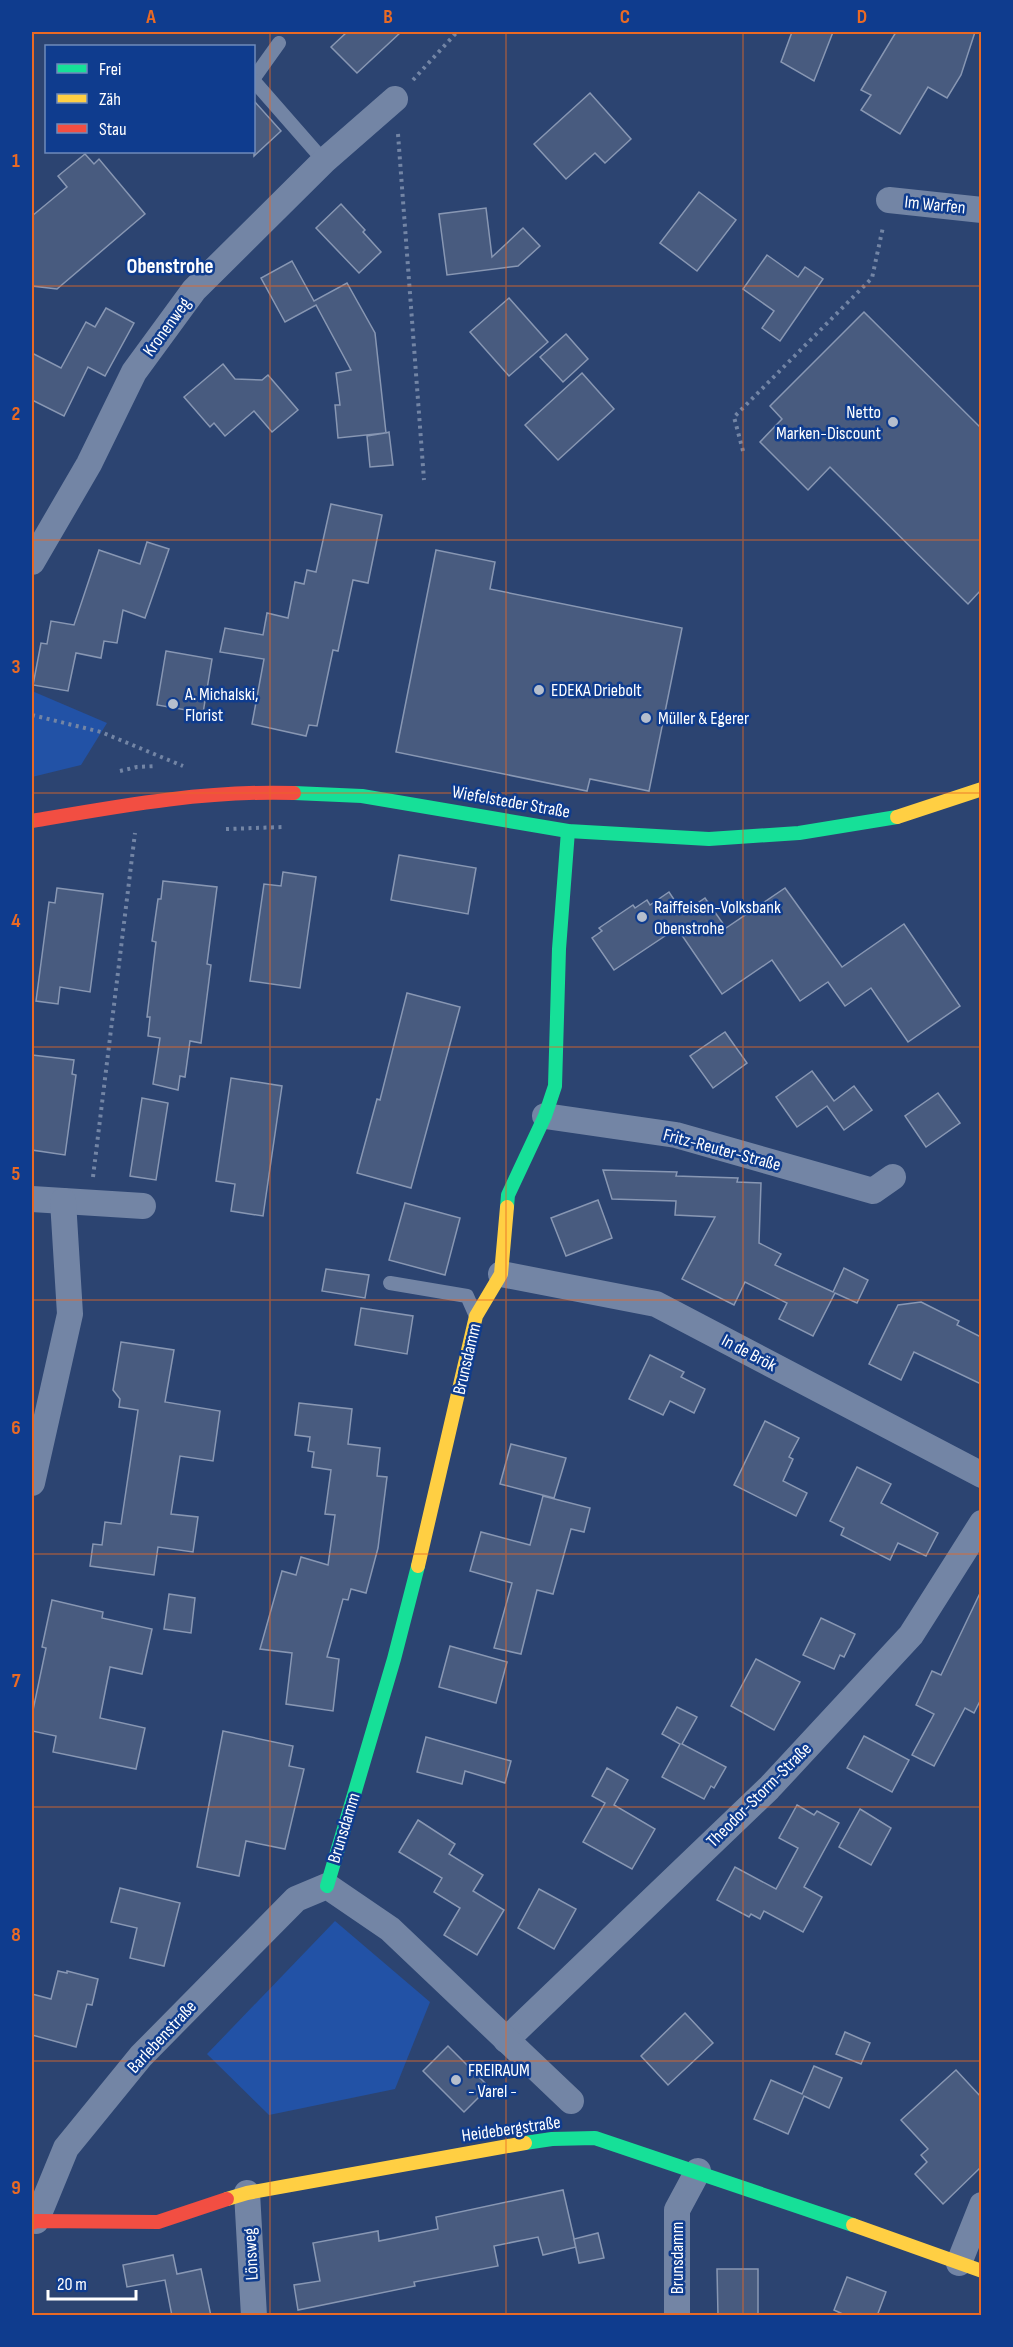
<svg xmlns="http://www.w3.org/2000/svg" width="1013" height="2347" font-family="'Sofia Sans Condensed',sans-serif">
<style>
.green{fill:#2252a6}
.building{fill:#485b7f;stroke:#8897b3;stroke-width:1.5}
.lines{fill:none;stroke-linecap:round;stroke-linejoin:round}
.path{stroke:#7385a5;stroke-width:4;stroke-dasharray:3 4.5;stroke-linecap:butt}
.lane{stroke:#7385a5;stroke-width:14}
.street{stroke:#7385a5;stroke-width:26}
.fast{stroke:#16e098;stroke-width:14}
.slow{stroke:#ffcf43;stroke-width:14}
.jam{stroke:#f24e42;stroke-width:14}
.grid{fill:none;stroke:#ea6a24;stroke-width:1.5;stroke-opacity:0.55}
.poi-dot{fill:#b5becd;stroke:#0f3c8e;stroke-width:2}
.labels{text-anchor:middle;dominant-baseline:central;stroke-width:5;stroke-linejoin:round;paint-order:stroke}
.street-label{font-size:18px;fill:#fff;stroke:#0f3c8e}
.poi-label{font-size:18px;fill:#fff;stroke:#0f3c8e;text-anchor:start}
.quarter-label{font-size:21px;font-weight:bold;fill:#fff;stroke:#0f3c8e}
.neatline{fill:none;stroke:#ea6a24;stroke-width:2}
.grid-label{font-size:20px;text-anchor:middle;font-weight:bold;fill:#ea6a24}
</style>
<rect width="100%" height="100%" fill="#2c4471"/>
<!-- green -->
<g class="green">
<polygon points="32,691 107,723 81,765 32,777"/>
<polygon points="335,1921 430,2002 395,2089 269,2115 207,2054"/>
</g>
<!-- building -->
<g class="building">
<polygon points="347,32 401,32 357,73 331,47"/>
<polygon points="792,32 833,32 814,81 781,62"/>
<polygon points="896,32 975,32 961,75 947,98 928,87 900,134 861,110 871,95 861,90"/>
<polygon points="590,93 631,139 605,163 595,153 566,179 534,144"/>
<polygon points="254,101 281,131 254,156"/>
<polygon points="85,154 94,164 99,159 145,214 57,289 32,286 32,216 67,187 58,176"/>
<polygon points="699,192 736,220 697,271 660,243"/>
<polygon points="341,204 365,230 363,232 381,252 359,273 316,228"/>
<polygon points="486,208 492,257 523,228 540,246 518,266 447,275 439,214"/>
<polygon points="767,255 798,277 805,267 823,279 780,341 762,328 774,311 743,289"/>
<polygon points="292,261 314,301 347,283 375,333 386,433 389,432 393,465 370,467 367,436 385,433 338,438 335,405 340,405 336,373 351,370 316,305 285,322 261,278"/>
<polygon points="509,298 548,342 509,376 470,332"/>
<polygon points="106,308 134,323 105,376 88,367 64,416 32,400 32,353 61,368 86,322 95,327"/>
<polygon points="864,312 981,428 981,590 968,604 830,467 808,490 760,442 782,419 770,406"/>
<polygon points="566,334 588,359 563,382 540,357"/>
<polygon points="223,364 235,379 262,380 268,375 298,410 272,432 254,411 225,436 214,423 210,427 184,397"/>
<polygon points="582,373 614,409 558,460 525,425"/>
<polygon points="331,504 382,515 368,583 353,580 338,651 333,650 317,726 309,725 306,736 252,724 264,659 220,652 225,628 263,635 267,613 288,618 295,582 304,584 307,570 316,572"/>
<polygon points="147,542 169,549 145,618 123,610 117,643 104,641 101,658 76,653 68,691 33,685 41,643 47,644 51,621 74,625 99,550 140,564"/>
<polygon points="436,550 495,562 490,589 682,628 649,791 590,779 587,791 396,752"/>
<polygon points="166,651 212,659 203,713 157,705"/>
<polygon points="399,855 476,868 468,914 391,900"/>
<polygon points="283,872 316,877 300,988 250,981 264,884 281,886"/>
<polygon points="163,881 217,887 207,964 211,965 201,1043 190,1041 185,1077 180,1076 178,1090 153,1084 160,1038 148,1036 150,1017 147,1017 156,942 152,941 158,899 161,899"/>
<polygon points="57,888 103,894 90,992 60,987 58,1004 36,1001 49,902 55,903"/>
<polygon points="785,888 842,967 904,924 960,1006 908,1042 871,988 845,1006 828,982 800,1001 772,960 722,994 677,928 614,970 592,938 602,931 599,928 633,905 635,908 647,900 650,905 669,892 683,913 705,898 726,928"/>
<polygon points="407,993 460,1007 411,1188 357,1173 377,1099 380,1100"/>
<polygon points="725,1032 747,1063 713,1088 690,1056"/>
<polygon points="32,1055 74,1060 72,1074 76,1075 65,1155 32,1150"/>
<polygon points="812,1071 834,1101 854,1086 872,1110 844,1130 827,1106 797,1127 776,1097"/>
<polygon points="231,1078 282,1086 263,1216 231,1211 235,1184 216,1181"/>
<polygon points="938,1093 960,1123 926,1147 905,1116"/>
<polygon points="142,1098 168,1103 156,1180 130,1176"/>
<polygon points="603,1170 677,1172 676,1176 738,1178 737,1182 761,1183 759,1243 781,1254 775,1265 833,1292 844,1268 868,1280 857,1303 835,1293 813,1336 779,1319 787,1303 745,1282 734,1305 682,1279 715,1217 675,1215 676,1201 612,1199"/>
<polygon points="598,1200 612,1238 566,1256 551,1218"/>
<polygon points="405,1203 460,1218 445,1275 389,1260"/>
<polygon points="326,1269 369,1275 365,1298 322,1291"/>
<polygon points="921,1302 959,1321 957,1325 981,1337 981,1384 914,1352 901,1380 869,1364 898,1305"/>
<polygon points="361,1308 413,1316 407,1354 355,1345"/>
<polygon points="121,1342 174,1350 165,1402 220,1411 213,1461 180,1456 171,1514 198,1517 193,1552 158,1547 154,1575 90,1566 93,1544 102,1545 105,1522 121,1524 138,1410 119,1407 120,1399 113,1390"/>
<polygon points="650,1355 684,1372 681,1377 705,1389 694,1413 670,1401 663,1415 629,1399"/>
<polygon points="299,1403 352,1409 348,1444 380,1448 377,1476 387,1477 378,1548 366,1593 351,1589 348,1600 343,1599 327,1657 339,1659 333,1711 286,1704 292,1653 260,1649 282,1571 296,1575 301,1557 328,1565 335,1515 325,1514 331,1470 312,1467 314,1452 308,1451 310,1437 295,1435"/>
<polygon points="765,1421 799,1438 789,1457 793,1459 783,1481 807,1493 796,1516 734,1485"/>
<polygon points="511,1444 566,1458 554,1498 500,1484"/>
<polygon points="857,1467 891,1484 881,1503 938,1533 926,1556 898,1543 890,1560 841,1535 844,1528 830,1521"/>
<polygon points="543,1496 590,1508 584,1532 571,1529 553,1594 537,1590 521,1654 494,1648 512,1583 470,1571 481,1532 530,1545"/>
<polygon points="981,1591 981,1699 974,1713 965,1708 934,1766 912,1755 934,1714 916,1705 932,1671 941,1675"/>
<polygon points="169,1594 195,1598 191,1633 164,1629"/>
<polygon points="52,1600 103,1612 102,1618 152,1629 142,1674 110,1667 100,1718 145,1728 136,1769 53,1752 56,1736 32,1731 32,1715 46,1648 42,1647"/>
<polygon points="821,1618 855,1634 844,1657 840,1655 834,1669 803,1655"/>
<polygon points="450,1646 507,1662 496,1703 439,1687"/>
<polygon points="756,1659 800,1682 774,1730 731,1706"/>
<polygon points="677,1707 697,1717 682,1744 726,1767 714,1788 711,1786 704,1799 662,1777 680,1744 662,1734"/>
<polygon points="223,1731 293,1746 289,1766 304,1769 285,1849 246,1841 239,1876 197,1867"/>
<polygon points="864,1736 909,1760 892,1792 847,1768"/>
<polygon points="426,1737 511,1761 505,1783 465,1771 462,1784 417,1772"/>
<polygon points="607,1768 628,1780 614,1805 655,1829 632,1869 583,1842 605,1803 592,1796"/>
<polygon points="797,1805 814,1815 817,1811 839,1823 804,1887 822,1897 803,1932 764,1911 760,1919 751,1914 749,1917 717,1900 735,1867 776,1889 798,1848 779,1838"/>
<polygon points="860,1809 891,1828 871,1865 839,1847"/>
<polygon points="418,1820 455,1844 449,1854 483,1875 473,1891 504,1910 477,1955 444,1935 460,1908 434,1892 442,1878 399,1852"/>
<polygon points="120,1888 180,1903 164,1966 130,1958 137,1928 111,1922"/>
<polygon points="539,1889 576,1909 554,1949 518,1928"/>
<polygon points="58,1971 67,1973 67,1971 98,1979 92,2005 87,2004 76,2047 32,2035 32,1994 51,1999"/>
<polygon points="685,2013 713,2043 668,2085 641,2056"/>
<polygon points="845,2032 870,2043 861,2064 836,2054"/>
<polygon points="448,2046 489,2087 464,2112 423,2071"/>
<polygon points="814,2066 842,2078 829,2108 804,2096 788,2134 754,2119 771,2080 802,2094"/>
<polygon points="956,2070 981,2097 981,2167 943,2204 915,2174 927,2162 921,2155 928,2149 901,2120"/>
<polygon points="563,2190 576,2247 543,2255 538,2237 494,2246 498,2266 414,2282 415,2286 298,2310 294,2285 320,2281 313,2243 378,2231 379,2241 438,2229 436,2217"/>
<polygon points="598,2233 604,2258 579,2263 574,2239"/>
<polygon points="173,2255 177,2274 201,2269 211,2316 172,2316 165,2280 127,2287 123,2265"/>
<polygon points="717,2269 758,2269 758,2316 718,2316"/>
<polygon points="847,2277 886,2292 877,2316 847,2316 834,2310"/>
</g>
<g class="lines">
<!-- path -->
<g class="path">
<polyline points="413,80 457,32"/>
<polyline points="398,134 424,480"/>
<polyline points="743,451 734,417 872,278 883,227"/>
<polyline points="32,715 101,732 183,766"/>
<polyline points="120,771 137,767 157,766"/>
<polyline points="226,829 284,827"/>
<polyline points="93,1177 135,833"/>
</g>
<!-- lane -->
<g class="lane">
<polyline points="254,78 279,43"/>
<polyline points="254,81 324,161"/>
<polyline points="390,1283 467,1296 475,1314"/>
</g>
<!-- street -->
<g class="street">
<polyline points="889,200 982,210"/>
<polyline points="32,562 89,464 134,372 194,290 324,161 395,99"/>
<polyline points="545,1116 676,1135 873,1191 893,1177"/>
<polyline points="32,1199 143,1206"/>
<polyline points="501,1274 656,1304 982,1475"/>
<polyline points="32,1483 70,1314 63,1201"/>
<polyline points="506,2040 769,1788 911,1635 982,1523"/>
<polyline points="247,2193 254,2316"/>
<polyline points="36,2221 66,2148 141,2056 296,1899 327,1886 390,1929 571,2101"/>
<polyline points="959,2263 982,2205"/>
<polyline points="677,2316 677,2210 698,2171"/>
</g>
<!-- fast -->
<g class="fast">
<polyline points="294,793 362,796 568,831 709,839 799,833 897,817"/>
<polyline points="507,1207 508,1195 545,1116 555,1086 559,949 568,831"/>
<polyline points="327,1886 394,1659 418,1566"/>
<polyline points="525,2143 552,2139 595,2138 853,2225"/>
</g>
<!-- slow -->
<g class="slow">
<polyline points="897,817 982,789"/>
<polyline points="418,1566 476,1316 501,1274 507,1207"/>
<polyline points="227,2199 247,2193 525,2143"/>
<polyline points="853,2225 982,2271"/>
</g>
<!-- jam -->
<g class="jam">
<path d="M32 821C119 806 206 790 294 793"/>
<polyline points="32,2223 36,2221 158,2222 227,2199"/>
</g>
</g>
<!-- grid -->
<path class="grid" d="M270 32V2316M506 32V2316M743 32V2316M32 286H982M32 540H982M32 793H982M32 1047H982M32 1300H982M32 1554H982M32 1807H982M32 2061H982"/>
<!-- markers -->
<g class="poi-dot">
<circle cx="893" cy="422" r="6"/>
<circle cx="539" cy="690" r="6"/>
<circle cx="173" cy="704" r="6"/>
<circle cx="646" cy="718" r="6"/>
<circle cx="642" cy="917" r="6"/>
<circle cx="456" cy="2080" r="6"/>
</g>
<g class="labels">
<!-- street labels -->
<g class="street-label">
<text transform="translate(935 205) rotate(6)">Im Warfen</text>
<text transform="translate(167 327) rotate(-54)">Kronenweg</text>
<text transform="translate(511 802) rotate(10)">Wiefelsteder Straße</text>
<text transform="translate(722 1150) rotate(15)">Fritz-Reuter-Straße</text>
<text transform="translate(749 1353) rotate(28)">In de Brök</text>
<text transform="translate(467 1359) rotate(-77)">Brunsdamm</text>
<text transform="translate(759 1795) rotate(-45)">Theodor-Storm-Straße</text>
<text transform="translate(344 1828) rotate(-73)">Brunsdamm</text>
<text transform="translate(162 2037) rotate(-47)">Barlebenstraße</text>
<text transform="translate(511 2129) rotate(-8)">Heidebergstraße</text>
<text transform="translate(251 2254) rotate(-93)">Lönsweg</text>
<text transform="translate(677 2258) rotate(-90)">Brunsdamm</text>
</g>
<!-- poi labels -->
<g class="poi-label">
<text x="881" y="412" text-anchor="end">Netto<tspan x="881" dy="21">Marken-Discount</tspan></text>
<text x="551" y="690">EDEKA Driebolt</text>
<text x="185" y="694">A. Michalski,<tspan x="185" dy="21">Florist</tspan></text>
<text x="658" y="718">Müller &amp; Egerer</text>
<text x="654" y="907">Raiffeisen-Volksbank<tspan x="654" dy="21">Obenstrohe</tspan></text>
<text x="468" y="2070">FREIRAUM<tspan x="468" dy="21">- Varel -</tspan></text>
</g>
<!-- quarter labels -->
<g class="quarter-label">
<text x="170" y="266">Obenstrohe</text>
</g>
</g>
<!-- border -->
<rect width="1013" height="2347" fill="none" stroke="#0f3c8e" stroke-width="66"/>
<!-- legend -->
<rect x="45" y="45" width="210" height="108" fill="#0f3c8e" stroke="#6f8abb" stroke-width="1.5"/>
<rect x="57" y="64" width="30" height="9" fill="#16e098" stroke="#6f8abb" stroke-width="1.5"/>
<text x="99" y="75" font-size="18" fill="#ffffff">Frei</text>
<rect x="57" y="94" width="30" height="9" fill="#ffcf43" stroke="#6f8abb" stroke-width="1.5"/>
<text x="99" y="105" font-size="18" fill="#ffffff">Zäh</text>
<rect x="57" y="124" width="30" height="9" fill="#f24e42" stroke="#6f8abb" stroke-width="1.5"/>
<text x="99" y="135" font-size="18" fill="#ffffff">Stau</text>
<!-- scale -->
<path d="M48 2290v9h88v-9" fill="none" stroke="#ffffff" stroke-width="3"/>
<text x="57" y="2290" font-size="18" fill="#ffffff" stroke="#0f3c8e" stroke-width="4.5" paint-order="stroke">20 m</text>
<rect x="33" y="33" width="947" height="2281" class="neatline"/>
<g class="grid-label">
<text x="151" y="23">A</text>
<text x="388" y="23">B</text>
<text x="625" y="23">C</text>
<text x="862" y="23">D</text>
<text x="16" y="167">1</text>
<text x="16" y="420">2</text>
<text x="16" y="673">3</text>
<text x="16" y="927">4</text>
<text x="16" y="1180">5</text>
<text x="16" y="1434">6</text>
<text x="16" y="1687">7</text>
<text x="16" y="1941">8</text>
<text x="16" y="2194">9</text>
</g>
</svg>
